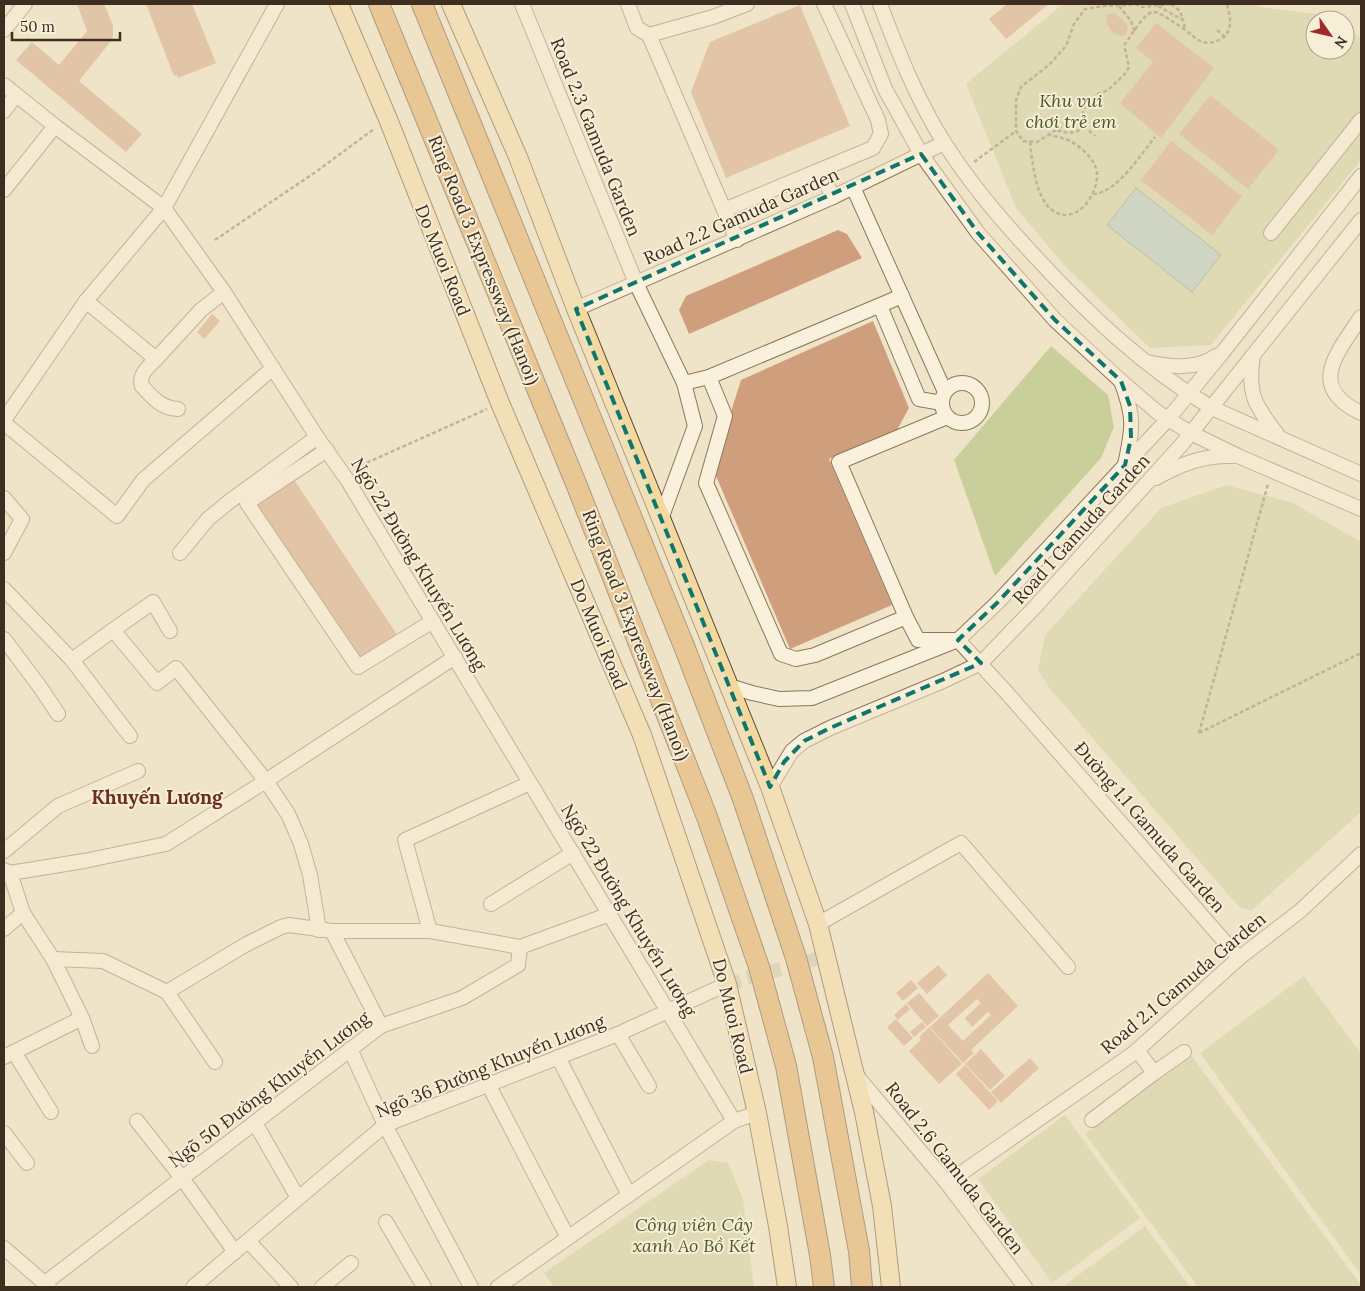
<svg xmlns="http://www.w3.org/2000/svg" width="1365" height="1291" font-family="Lora,serif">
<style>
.green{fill:#c9cf9b}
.water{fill:#a9c4bc;stroke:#6f938a}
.building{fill:#cf9f7d;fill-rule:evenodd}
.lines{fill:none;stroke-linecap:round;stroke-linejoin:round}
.minor-tunnel{stroke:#ccc0a6;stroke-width:14;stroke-dasharray:14 7;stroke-linecap:butt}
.minor-casing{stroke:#8d765c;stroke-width:16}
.major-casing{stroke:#5b4430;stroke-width:20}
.highway-casing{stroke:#5b4430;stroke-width:22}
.path{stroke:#8d765c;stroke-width:2.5;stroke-dasharray:4 2.5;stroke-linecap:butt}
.minor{stroke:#faf1dc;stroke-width:14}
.major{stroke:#f3d9a0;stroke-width:18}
.highway{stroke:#e0a458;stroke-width:20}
.marked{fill:none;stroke:#0f766e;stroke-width:4;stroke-dasharray:10 6;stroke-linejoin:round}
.labels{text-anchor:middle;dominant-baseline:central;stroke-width:4;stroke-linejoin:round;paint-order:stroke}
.park-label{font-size:18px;font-style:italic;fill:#4d5a26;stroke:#f7eed8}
.street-label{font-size:18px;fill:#3d2e20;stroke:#f7eed8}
.neighbourhood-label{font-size:19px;font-weight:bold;fill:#6b2e1e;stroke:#f7eed8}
</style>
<rect width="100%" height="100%" fill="#f0e4c8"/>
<!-- green -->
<g class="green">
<polygon points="1063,4 1257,4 1261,7 1332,16 1338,20 1315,20 1315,50 1345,50 1345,26 1361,38 1361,160 1211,345 1150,348 1065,266 1016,208 966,84"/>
<polygon points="1051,346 1108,395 1114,427 1101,458 995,576 954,460"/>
<polygon points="1226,485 1293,503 1361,542 1361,812 1251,911 1239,907 1050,689 1038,670 1045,635 1161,508"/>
<polygon points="1304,976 1361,1054 1361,1275 1200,1053"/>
<polygon points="1191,1055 1361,1285 1361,1287 1198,1287 1085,1134"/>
<polygon points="1065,1115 1140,1218 1052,1283 978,1179"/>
<polygon points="709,1160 728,1163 743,1199 754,1287 554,1287 544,1273"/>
<polygon points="1145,1226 1190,1287 1062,1287"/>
</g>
<!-- water -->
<polygon class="water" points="1136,188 1221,255 1192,292 1107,225"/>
<!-- building -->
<g class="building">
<polygon points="77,4 104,4 113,25 113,36 111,41 79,81 142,134 126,152 16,60 32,42 59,65 87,31"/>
<polygon points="146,4 192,4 216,63 178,78 177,75 174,76"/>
<polygon points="1007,4 1049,4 1006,39 989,19"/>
<polygon points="800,5 850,126 726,178 691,92 710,42"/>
<polygon points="1114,13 1125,22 1128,28 1126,34 1121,36 1113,33 1110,29 1106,22 1107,15"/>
<polygon points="1156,23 1214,68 1161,138 1120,103 1153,62 1136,48"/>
<polygon points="1210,95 1279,150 1248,189 1179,134"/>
<polygon points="1171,141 1242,196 1212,235 1141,180"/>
<polygon points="838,230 847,234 862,258 689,334 679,310 686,296"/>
<polygon points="212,314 220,321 204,339 197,332"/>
<polygon points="873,321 909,408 897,430 829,459 892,605 790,649 713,469 741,380"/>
<polygon points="293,478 398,636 360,661 256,503"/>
<polygon points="938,965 947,975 927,994 917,983"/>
<path d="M988 973 1018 1006 971 1050 974 1053 963 1063 930 1027ZM977 999 981 1003 965 1018 972 1027 988 1012 991 1015 963 1041 948 1025Z"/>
<polygon points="911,980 918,988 903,1001 896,993"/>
<polygon points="919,993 939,1016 927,1026 907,1003"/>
<polygon points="906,1004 910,1009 898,1020 894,1015"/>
<polygon points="896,1019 913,1038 904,1046 887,1027"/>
<polygon points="922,1022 926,1027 914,1037 910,1032"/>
<polygon points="929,1027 962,1064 939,1084 909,1051 921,1040 919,1037"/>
<polygon points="981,1049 1005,1076 990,1090 965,1064"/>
<polygon points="1030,1058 1039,1068 1001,1103 991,1092"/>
<polygon points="965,1065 998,1101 989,1110 956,1074"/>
</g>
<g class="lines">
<!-- minor-tunnel -->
<polyline class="minor-tunnel" points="727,984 827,956"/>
<defs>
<g id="minor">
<polyline points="522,4 636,283 684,383 709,377"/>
<polyline points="628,4 637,28 649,35 713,17 747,4"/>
<polyline points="852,4 885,89 921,154 978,233 1055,320 1121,381 1157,412 1168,419 1191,433 1238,456 1361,509"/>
<path d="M880 4C898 52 917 100 945 144 970 183 1000 219 1032 253 1086 312 1143 367 1212 408L1361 474"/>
<polyline points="4,30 25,4"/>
<polyline points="649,35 737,240"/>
<polyline points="4,85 55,126 164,208 224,292 317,437 348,481 734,1121"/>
<polyline points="4,111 16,95"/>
<polyline points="820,170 833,197"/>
<polyline points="853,187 945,392"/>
<polyline points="4,190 55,126"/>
<polyline points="724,210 873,148 881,134 878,120 824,4"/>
<polyline points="1271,233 1361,120"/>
<polyline points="902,296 709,377 725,416 706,483 781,654 796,659 815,655 906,617"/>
<path d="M86 301 156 359C149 366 138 375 142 386 153 398 161 408 178 409"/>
<polyline points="880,306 919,399 942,403"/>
<polyline points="576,309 833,197 944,143"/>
<path d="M1361 317C1337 353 1306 387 1361 413"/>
<path d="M1253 356C1247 393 1255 406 1277 434"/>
<polyline points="156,359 201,310 224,292"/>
<path d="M1147 362C1170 367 1196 370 1216 356"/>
<path d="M1121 381C1135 418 1133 427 1125 465"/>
<circle cx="962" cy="403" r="20"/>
<polyline points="947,417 839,462 906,617 918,640 958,640 1007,693 1239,958"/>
<polyline points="4,420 86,301 164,208 277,4"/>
<polyline points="4,423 117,516 143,480 273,368"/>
<polyline points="327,450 247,503 358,667 433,621"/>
<path d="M1156 478C1181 464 1204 455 1233 456"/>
<polyline points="4,498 22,519 4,553"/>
<polyline points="661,519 695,426 684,383"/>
<polyline points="180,553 208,519 230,501 317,437"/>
<polyline points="4,589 72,660 130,736"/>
<polyline points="113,630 153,602 170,631"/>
<polyline points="4,639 40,687 58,714"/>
<polyline points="72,660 113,630 157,683 176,668 266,781 288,814 301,844 310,875 319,930"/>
<polyline points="729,686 752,693 779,699 812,698 958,640 998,602 1168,419 1223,352 1361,176"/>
<polyline points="770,787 792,751 804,741 830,728 943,681 981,663 1035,607 1183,443 1361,220"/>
<polyline points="4,851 58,806 138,771"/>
<polyline points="4,870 10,873 84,861 166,844 258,786 455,657"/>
<polyline points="10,873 23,913"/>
<polyline points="491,904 573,853"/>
<polyline points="818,924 961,843 1068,967"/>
<polyline points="4,929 23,913 53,959 82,1018 92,1046"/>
<polyline points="332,931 381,1026"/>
<polyline points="430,931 405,840 530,783"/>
<polyline points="53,959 103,961 167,992 245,945 281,927 289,925 332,931 430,931 520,947 610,914"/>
<polyline points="167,992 215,1062"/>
<polyline points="618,1034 649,1086"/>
<polyline points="350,1049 385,1125 471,1287"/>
<polyline points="14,1052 51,1112"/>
<polyline points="4,1057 82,1018"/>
<polyline points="558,1057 629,1195"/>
<polyline points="1154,1073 1184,1052"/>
<polyline points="856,1075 947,1183 1025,1287"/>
<polyline points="488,1084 568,1238"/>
<polyline points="1092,1120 1154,1073 1137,1050"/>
<polyline points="137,1121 182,1178 235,1252"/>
<polyline points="255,1123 298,1198"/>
<polyline points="4,1133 27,1163"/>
<polyline points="947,1183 1134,1053 1239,958 1300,911 1361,854"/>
<polyline points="386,1222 424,1287"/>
<polyline points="248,1241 291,1287"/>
<polyline points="4,1248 49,1287"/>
<polyline points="45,1283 381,1026 462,998 518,965 520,947"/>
<polyline points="193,1287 385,1125 618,1034 727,984"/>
<polyline points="322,1287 351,1263"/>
<polyline points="498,1287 734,1121 757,1113"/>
</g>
<g id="major">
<polyline points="339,4 388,119 500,403 642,735 727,984 757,1113 778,1226 787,1287"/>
<polyline points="451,4 518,157 576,309 770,787 818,924 864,1112 882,1206 891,1287"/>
</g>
<g id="highway">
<polyline points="379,4 577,486 707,817 759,967 786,1066 820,1255 824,1287"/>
<polyline points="422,4 684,646 743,799 796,958 823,1057 859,1251 862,1287"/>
</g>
</defs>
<!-- minor casing -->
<use href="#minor" class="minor-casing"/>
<!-- major casing -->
<use href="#major" class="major-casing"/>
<!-- highway casing -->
<use href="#highway" class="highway-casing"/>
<!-- path -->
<g class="path">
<polyline points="1135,4 1142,7 1171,4"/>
<polyline points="1171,4 1180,11 1183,20"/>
<polyline points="1119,6 1131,21 1135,32"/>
<polyline points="1158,6 1183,20 1185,28"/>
<polyline points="1217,30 1225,37"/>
<polyline points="1080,121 1064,125 1037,142 1023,141 1016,131 1016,100 1021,87 1050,64 1066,46 1074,24 1085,9 1103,6 1130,5 1131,4"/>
<path d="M1080 121 1085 107 1096 95 1108 90 1125 74 1129 67 1125 49V44C1131 36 1144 13 1153 12 1157 12 1160 14 1164 16 1170 20 1177 24 1184 29 1197 39 1203 48 1221 39 1234 32 1230 15 1227 4"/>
<polyline points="1080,121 1085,127 1095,136"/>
<path d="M1057 130C1069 134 1074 134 1085 127"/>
<path d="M1030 142C1032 161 1036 199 1052 210 1075 227 1098 196 1097 174 1097 161 1082 148 1072 142 1065 138 1057 137 1050 135"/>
<polyline points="974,162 1016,131"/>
<path d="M1093 194C1116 194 1141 154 1155 137"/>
<polyline points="215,240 317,171 374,129"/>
<polyline points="355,468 487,409"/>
<polyline points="1199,733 1268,484"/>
<polyline points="1199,733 1361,653"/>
</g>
<!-- minor -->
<use href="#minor" class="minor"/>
<!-- major -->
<use href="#major" class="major"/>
<!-- highway -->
<use href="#highway" class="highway"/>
</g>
<!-- marked area -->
<path d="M0 0H1365V1291H0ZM921 154 978 233 1055 320 1121 381 1130 406 1131 438 1125 465 998 602 958 640 981 663 830 728 804 741 784 762 770 787 576 309Z" fill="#f0e4c8" fill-opacity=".55" fill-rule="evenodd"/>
<path class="marked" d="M921 154 978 233 1055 320 1121 381 1130 406 1131 438 1125 465 998 602 958 640 981 663 830 728 804 741 784 762 770 787 576 309Z"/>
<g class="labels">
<!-- park labels -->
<g class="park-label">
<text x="1071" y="100">Khu vui<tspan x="1071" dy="21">chơi trẻ em</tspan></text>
<text x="694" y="1224">Công viên Cây<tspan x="694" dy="21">xanh Ao Bồ Kết</tspan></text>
</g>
<!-- street labels -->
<g class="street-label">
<text transform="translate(596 137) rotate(68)">Road 2.3 Gamuda Garden</text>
<text transform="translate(741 216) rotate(-24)">Road 2.2 Gamuda Garden</text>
<text transform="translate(443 260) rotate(68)">Do Muoi Road</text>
<text transform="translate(484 260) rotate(68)">Ring Road 3 Expressway (Hanoi)</text>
<text transform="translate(1081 529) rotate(-48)">Road 1 Gamuda Garden</text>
<text transform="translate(419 564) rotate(59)">Ngõ 22 Đường Khuyến Lương</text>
<text transform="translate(599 634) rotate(67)">Do Muoi Road</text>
<text transform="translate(636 635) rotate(69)">Ring Road 3 Expressway (Hanoi)</text>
<text transform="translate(1150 827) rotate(49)">Đường 1.1 Gamuda Garden</text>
<text transform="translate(629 910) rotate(59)">Ngõ 22 Đường Khuyến Lương</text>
<text transform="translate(1183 983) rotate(-40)">Road 2.1 Gamuda Garden</text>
<text transform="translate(733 1016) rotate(76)">Do Muoi Road</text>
<text transform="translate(490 1066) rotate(-22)">Ngõ 36 Đường Khuyến Lương</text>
<text transform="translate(269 1089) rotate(-37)">Ngõ 50 Đường Khuyến Lương</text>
<text transform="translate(955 1168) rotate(52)">Road 2.6 Gamuda Garden</text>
</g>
<!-- neighbourhood labels -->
<g class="neighbourhood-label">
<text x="157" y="797">Khuyến Lương</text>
</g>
</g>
<!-- border -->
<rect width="1365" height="1291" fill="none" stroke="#3d2e20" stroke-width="10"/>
<!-- north arrow -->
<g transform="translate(1330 35) rotate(124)"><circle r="24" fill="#f7eed8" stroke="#ada18e"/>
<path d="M0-4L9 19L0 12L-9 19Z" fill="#9e2a2b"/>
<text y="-8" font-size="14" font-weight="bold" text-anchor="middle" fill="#3d2e20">N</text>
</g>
<!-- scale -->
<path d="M12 32v8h108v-8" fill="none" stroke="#3d2e20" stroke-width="2.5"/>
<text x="20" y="32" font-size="15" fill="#3d2e20" stroke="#f7eed8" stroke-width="4" paint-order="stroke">50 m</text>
</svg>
